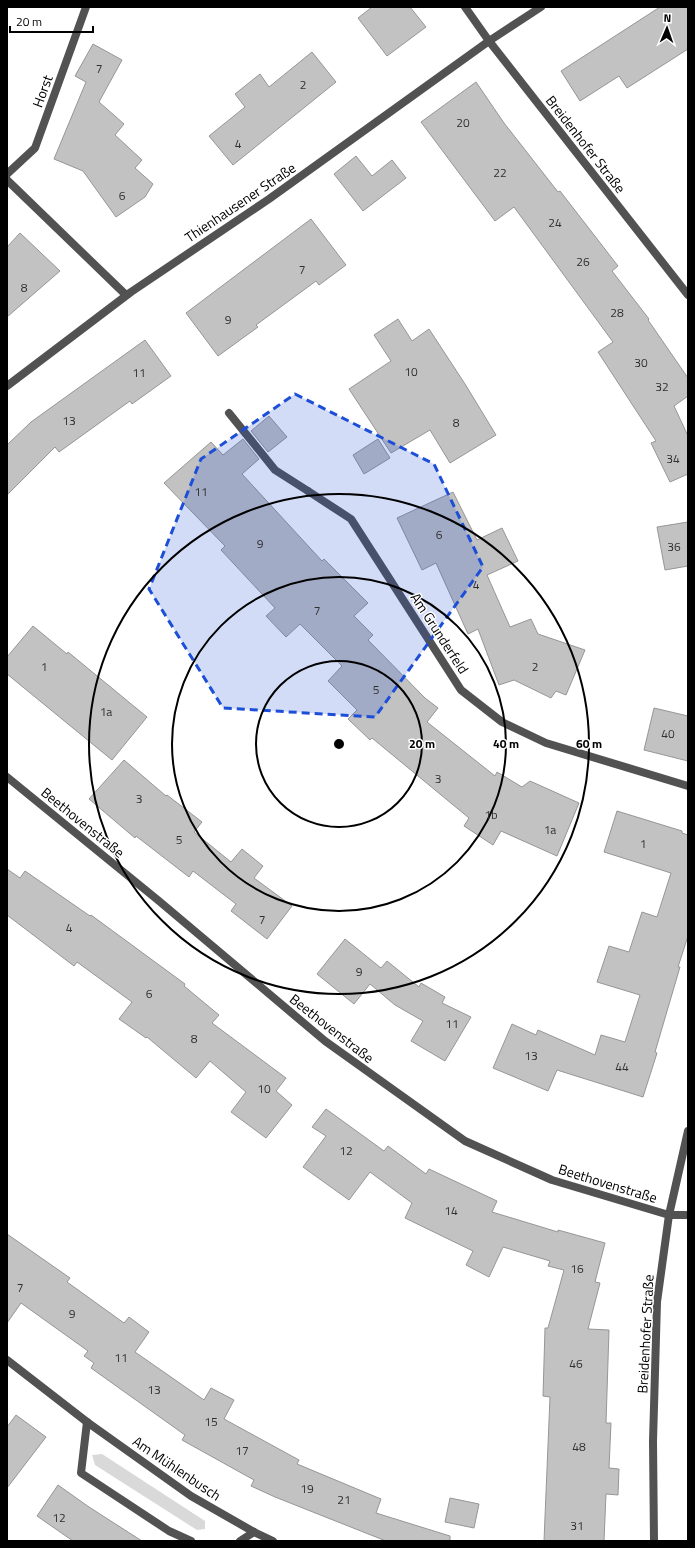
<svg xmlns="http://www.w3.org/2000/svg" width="695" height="1548" font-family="'Titillium Web',sans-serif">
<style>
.green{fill:#d9d9d9}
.building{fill:#c2c2c2;stroke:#969696}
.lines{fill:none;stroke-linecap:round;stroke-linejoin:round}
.service{stroke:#525252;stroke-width:8}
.minor{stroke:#525252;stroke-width:8}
.marked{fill:#1d4ed8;fill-opacity:0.2;stroke:#1d4ed8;stroke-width:3;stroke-dasharray:8 5;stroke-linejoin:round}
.ring{fill:none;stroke:#000;stroke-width:2}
.labels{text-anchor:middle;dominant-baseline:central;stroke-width:3;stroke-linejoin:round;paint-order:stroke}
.number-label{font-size:12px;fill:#303030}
.street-label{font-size:14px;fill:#000;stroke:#fff}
.centre{fill:#000;stroke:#fff;stroke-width:2}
.ring-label{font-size:12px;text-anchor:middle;font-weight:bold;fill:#000;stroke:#fff;stroke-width:3;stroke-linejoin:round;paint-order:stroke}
</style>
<rect width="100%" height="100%" fill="#fff"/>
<!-- green -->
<polygon class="green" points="102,1454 205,1521 205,1529 197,1530 95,1465 92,1455"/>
<!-- building -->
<g class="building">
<polygon points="372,7 410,7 426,27 387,56 358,18"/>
<polygon points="660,7 688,7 688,49 627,88 619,76 580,101 561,71"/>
<polygon points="93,44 122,60 99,102 124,124 115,135 142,160 135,168 153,184 145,197 116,217 83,171 54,159 86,82 75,76"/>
<polygon points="312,52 336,82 233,165 209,136 245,107 235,94 260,74 269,87"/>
<polygon points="476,82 504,123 558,192 560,191 618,266 612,271 649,319 648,320 688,378 688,396 674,406 688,436 688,474 670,482 651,443 656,441 598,352 613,342 514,207 495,221 421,122"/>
<polygon points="356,156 372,176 392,160 406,178 363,211 334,174"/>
<polygon points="311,219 346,265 319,285 316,281 256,325 258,327 218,356 186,313"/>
<polygon points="20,233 60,271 7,317 7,247"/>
<polygon points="398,319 412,341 429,329 465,384 496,435 450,463 430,430 391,453 349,389 391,361 374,335"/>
<polygon points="145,340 171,376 132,404 130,401 59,452 55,447 7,495 7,445 31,422"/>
<polygon points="269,416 287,437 268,452 251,431"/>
<polygon points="243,439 259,459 242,474 322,561 324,559 368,603 354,616 373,635 368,640 425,698 438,708 427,722 495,776 497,772 522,787 530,781 579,803 557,856 501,831 493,845 464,826 469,818 372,738 370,740 348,719 357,710 328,681 342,666 300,624 286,637 266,616 275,608 221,550 225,546 164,483 211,442 223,455"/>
<polygon points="378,439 390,458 364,474 353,455"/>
<polygon points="453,492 477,540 502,528 518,561 487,575 510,627 531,619 538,634 585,650 566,695 556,691 551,698 514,680 499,685 478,629 468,634 436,563 422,570 397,518"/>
<polygon points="688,522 688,566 665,570 657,527"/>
<polygon points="33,626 67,654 68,652 147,717 112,760 7,674 7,657"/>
<polygon points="654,708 688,716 688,761 644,750"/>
<polygon points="124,760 166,796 167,795 202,822 194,832 231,862 242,849 263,866 254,878 292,906 267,939 231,911 236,904 193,871 189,877 136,836 135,838 89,799"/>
<polygon points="617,811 682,831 682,833 688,835 688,936 678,967 680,967 655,1052 657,1053 643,1097 557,1070 548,1091 493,1068 512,1024 536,1035 538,1030 595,1055 601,1035 625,1042 640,995 597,982 609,946 629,952 642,912 657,917 671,873 604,852"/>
<polygon points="7,869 20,878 25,871 90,916 91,915 185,984 184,986 219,1015 212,1023 286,1078 276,1091 292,1105 266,1138 231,1112 246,1092 210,1061 196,1078 147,1037 146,1038 119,1019 132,1002 77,962 74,966 7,915"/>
<polygon points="345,939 381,968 387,961 419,987 421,983 445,997 442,1003 471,1017 445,1061 411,1041 423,1021 395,1005 370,984 354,1004 317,974"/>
<polygon points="326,1109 384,1151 388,1146 426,1174 429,1169 497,1201 492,1212 558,1232 558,1230 605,1243 595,1282 600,1283 588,1329 609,1330 606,1423 611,1423 609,1468 619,1469 618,1495 606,1494 604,1541 544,1541 550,1397 543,1396 545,1328 548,1328 564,1270 548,1266 550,1261 503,1247 489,1277 466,1265 473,1251 405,1218 412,1203 370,1172 349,1200 303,1167 326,1136 312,1127"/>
<polygon points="7,1234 70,1278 67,1282 124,1323 129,1317 149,1332 135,1352 204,1400 211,1388 234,1400 224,1419 299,1460 297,1464 381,1499 376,1513 450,1536 450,1541 386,1541 275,1497 251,1486 254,1480 182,1440 185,1435 91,1368 94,1363 84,1356 88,1351 21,1303 7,1323"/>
<polygon points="16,1415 46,1437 7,1488 7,1427"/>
<polygon points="58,1485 89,1507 142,1541 73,1541 37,1516"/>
<polygon points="450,1498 479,1504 474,1528 445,1522"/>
</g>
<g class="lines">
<!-- service -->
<g class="service">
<polyline points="7,174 35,148 86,7"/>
<polyline points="7,180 126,295"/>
<polyline points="229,413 275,470 308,491"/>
<polyline points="87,1422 81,1473 169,1531 191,1541"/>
<polyline points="240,1541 254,1532"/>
</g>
<!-- minor -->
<g class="minor">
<polyline points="465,7 489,41 688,295"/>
<polyline points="7,386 131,292 269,199 489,41 541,7"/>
<polyline points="308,491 351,519 461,690 502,722 546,743 688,786"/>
<polyline points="7,777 159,901 325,1041 465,1141 552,1180 669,1215 688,1215"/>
<polyline points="7,1360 87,1422 191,1496 254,1532 273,1541"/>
<polyline points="654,1541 653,1441 657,1302 669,1215 688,1131"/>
</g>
</g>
<!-- marked area -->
<path class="marked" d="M295 394 434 464 483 567 375 717 223 708 149 589 201 459Z"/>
<!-- distance rings -->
<g class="ring">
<circle cx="339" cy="744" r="83"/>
<circle cx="339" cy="744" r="167"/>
<circle cx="339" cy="744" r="250"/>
</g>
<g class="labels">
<!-- number labels -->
<g class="number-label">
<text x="99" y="68">7</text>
<text x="303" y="84">2</text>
<text x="463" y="122">20</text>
<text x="238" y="143">4</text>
<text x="500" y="172">22</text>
<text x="122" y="195">6</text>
<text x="555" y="222">24</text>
<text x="583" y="261">26</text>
<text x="302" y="269">7</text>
<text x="24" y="287">8</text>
<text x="617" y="312">28</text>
<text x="228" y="319">9</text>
<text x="641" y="362">30</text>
<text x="411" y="371">10</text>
<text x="139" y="372">11</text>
<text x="662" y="386">32</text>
<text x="69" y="420">13</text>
<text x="456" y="422">8</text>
<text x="673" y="458">34</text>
<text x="201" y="491">11</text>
<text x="439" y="534">6</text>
<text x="260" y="543">9</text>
<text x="674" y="546">36</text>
<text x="476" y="584">4</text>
<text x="317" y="610">7</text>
<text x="44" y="666">1</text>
<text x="535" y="666">2</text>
<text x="376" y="689">5</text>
<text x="106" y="711">1a</text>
<text x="668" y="733">40</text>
<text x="438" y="778">3</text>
<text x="139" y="798">3</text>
<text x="491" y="814">1b</text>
<text x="550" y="829">1a</text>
<text x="179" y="839">5</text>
<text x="643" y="843">1</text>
<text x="262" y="919">7</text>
<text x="69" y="927">4</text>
<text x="359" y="971">9</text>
<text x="149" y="993">6</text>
<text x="452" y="1023">11</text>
<text x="194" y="1038">8</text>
<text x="531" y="1055">13</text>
<text x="622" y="1066">44</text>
<text x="264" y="1088">10</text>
<text x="346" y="1150">12</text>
<text x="451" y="1210">14</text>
<text x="577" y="1268">16</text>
<text x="20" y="1287">7</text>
<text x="72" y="1313">9</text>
<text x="121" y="1357">11</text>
<text x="576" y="1363">46</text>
<text x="154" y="1389">13</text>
<text x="211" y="1421">15</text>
<text x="579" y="1446">48</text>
<text x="242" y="1450">17</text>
<text x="307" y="1488">19</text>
<text x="344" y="1499">21</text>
<text x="59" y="1517">12</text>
<text x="577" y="1525">31</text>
</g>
<!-- street labels -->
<g class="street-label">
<text transform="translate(42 91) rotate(-70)">Horst</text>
<text transform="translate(586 144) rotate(52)">Breidenhofer Straße</text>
<text transform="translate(240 202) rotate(-34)">Thienhausener Straße</text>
<text transform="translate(440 633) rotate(57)">Am Grunderfeld</text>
<text transform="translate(83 822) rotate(39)">Beethovenstraße</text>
<text transform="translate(332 1028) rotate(38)">Beethovenstraße</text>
<text transform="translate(608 1183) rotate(17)">Beethovenstraße</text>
<text transform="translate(645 1334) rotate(-87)">Breidenhofer Straße</text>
<text transform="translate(177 1468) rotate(34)">Am Mühlenbusch</text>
</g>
</g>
<circle cx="339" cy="744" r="6" class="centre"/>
<g class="ring-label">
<text x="422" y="748">20 m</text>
<text x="506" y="748">40 m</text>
<text x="589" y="748">60 m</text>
</g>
<!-- border -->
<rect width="695" height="1548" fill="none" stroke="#000000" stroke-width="16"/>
<!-- north arrow -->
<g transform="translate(667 28) rotate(2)" stroke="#ffffff" stroke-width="3" paint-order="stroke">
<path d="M0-3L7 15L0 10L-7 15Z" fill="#000000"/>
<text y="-6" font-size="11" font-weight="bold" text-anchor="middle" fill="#000000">N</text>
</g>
<!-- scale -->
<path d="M10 26v6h83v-6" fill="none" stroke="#000000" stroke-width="2"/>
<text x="16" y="26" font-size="12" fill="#000000" stroke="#ffffff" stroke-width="3" paint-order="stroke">20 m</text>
</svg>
